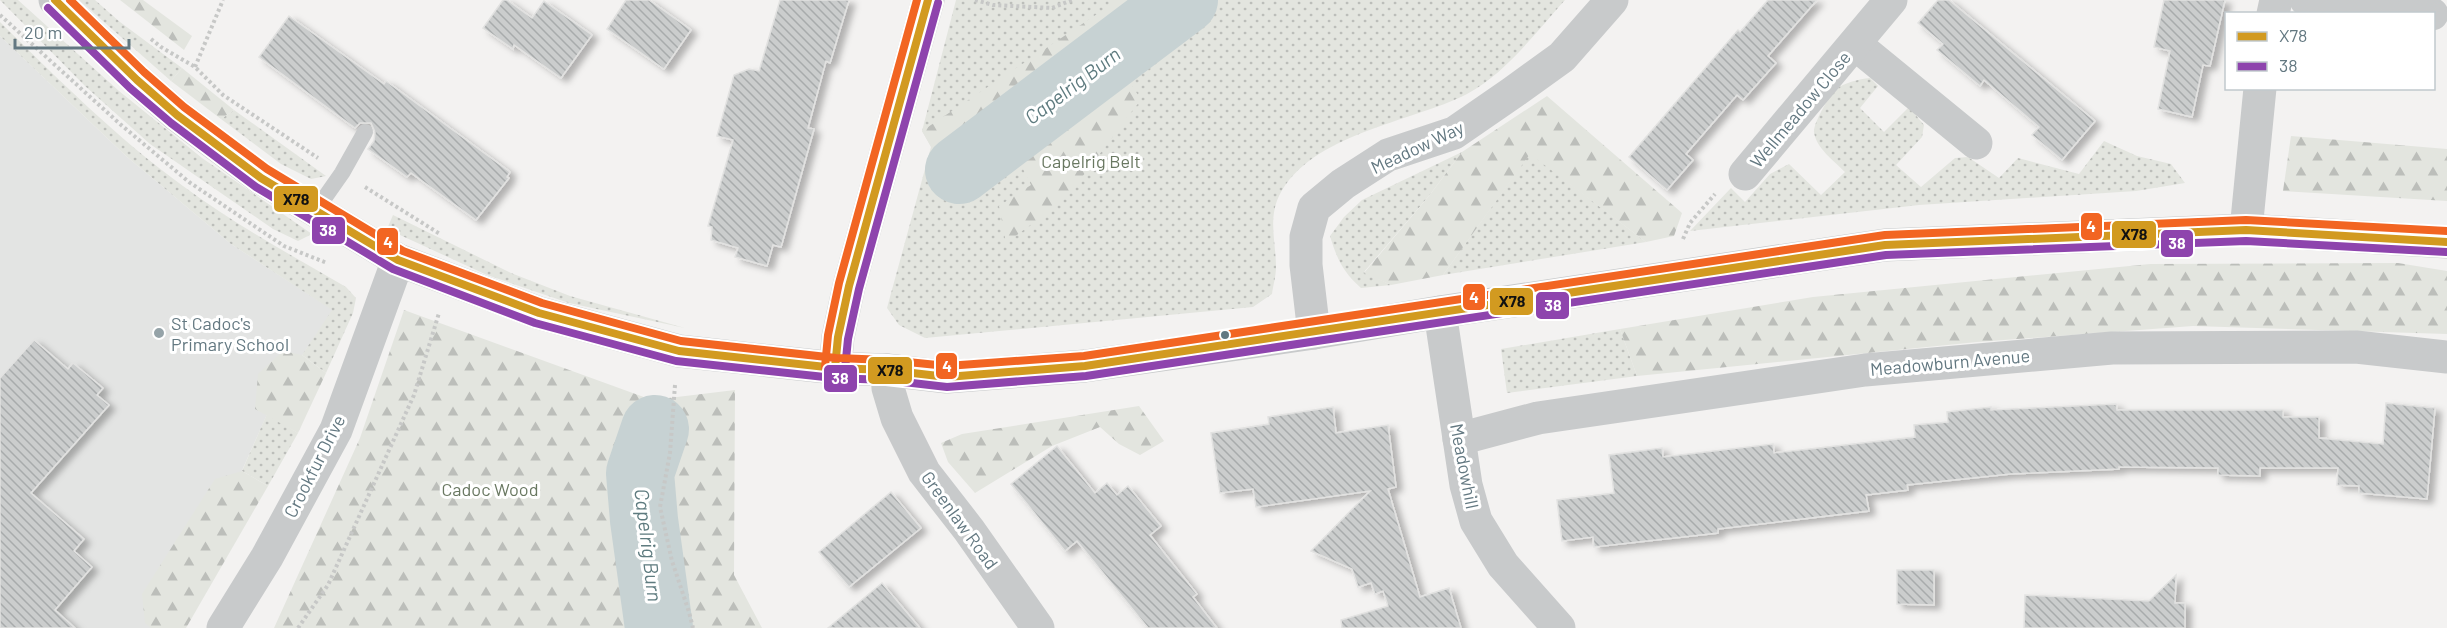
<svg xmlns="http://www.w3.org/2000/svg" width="2447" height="628" font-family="Barlow,sans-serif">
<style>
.built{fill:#e3e4e3}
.green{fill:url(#green-dots)}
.forest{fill:url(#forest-firs)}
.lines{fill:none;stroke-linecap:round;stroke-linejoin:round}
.river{stroke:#c7d2d3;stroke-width:68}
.building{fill:url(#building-back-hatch);stroke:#e2e2e1;stroke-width:1.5;filter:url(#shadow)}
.path{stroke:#c7c8c7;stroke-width:4;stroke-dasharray:3 3;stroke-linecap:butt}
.service{stroke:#c8cacb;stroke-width:16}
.minor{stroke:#c8cacb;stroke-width:33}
.tertiary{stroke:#c8cacb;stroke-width:33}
.bus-1-casing{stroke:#fff;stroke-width:12}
.bus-2-casing{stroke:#fff;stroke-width:12}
.bus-3-casing{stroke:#fff;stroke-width:12}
.bus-1{stroke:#d29a20;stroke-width:8}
.bus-2{stroke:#8e44ad;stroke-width:8}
.bus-3{stroke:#f26522;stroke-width:8}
.poi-dot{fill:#95a3a8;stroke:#fff;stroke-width:2}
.bus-dot{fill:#637881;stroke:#fff;stroke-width:2}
.labels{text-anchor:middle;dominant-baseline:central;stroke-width:6;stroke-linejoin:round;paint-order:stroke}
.street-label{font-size:18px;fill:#637881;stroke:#fff}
.park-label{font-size:18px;fill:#697861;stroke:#fff}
.poi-label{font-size:18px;fill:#637881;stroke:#fff;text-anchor:start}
.water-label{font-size:20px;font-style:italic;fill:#5e7b7f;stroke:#fff}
.line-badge{stroke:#fff;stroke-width:2}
.badge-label{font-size:16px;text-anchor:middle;font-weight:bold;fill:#fff}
.pale-badge-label{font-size:16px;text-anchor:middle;font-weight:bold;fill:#111}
</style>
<defs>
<pattern id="green-dots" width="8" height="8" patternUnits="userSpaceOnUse" patternTransform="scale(1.5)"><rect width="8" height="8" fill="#e3e5df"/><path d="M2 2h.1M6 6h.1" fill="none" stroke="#bcbeba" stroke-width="1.8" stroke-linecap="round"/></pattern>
<pattern id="forest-firs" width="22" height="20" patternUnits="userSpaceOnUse" patternTransform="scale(1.5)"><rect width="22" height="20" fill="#e3e5df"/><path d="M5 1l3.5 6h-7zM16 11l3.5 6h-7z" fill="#bcbeba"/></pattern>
<pattern id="building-back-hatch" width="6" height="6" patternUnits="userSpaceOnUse" patternTransform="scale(1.5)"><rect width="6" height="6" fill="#cbcdcd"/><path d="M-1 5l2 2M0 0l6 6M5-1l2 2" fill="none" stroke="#a8abac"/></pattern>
<filter id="shadow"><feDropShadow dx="6" dy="4" stdDeviation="3" flood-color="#0004"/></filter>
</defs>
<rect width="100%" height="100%" fill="#f3f2f1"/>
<!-- built -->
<polygon class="built" points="0,36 126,156 231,244 333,310 277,392 207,549 161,628 0,628"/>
<!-- green -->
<g class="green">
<polygon points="0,0 18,0 119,91 202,158 312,234 298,241 273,229 150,144 85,86"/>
<polygon points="79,0 95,0 120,22 182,68 171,81"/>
<path d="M956 0H1565C1536 32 1506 73 1467 94 1410 123 1311 133 1279 196 1268 219 1276 243 1276 267 1276 276 1273 286 1272 294L1253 307 925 338 899 325 887 308 931 147 922 131Z"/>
<path d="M0 22C58 79 117 138 183 186 234 224 291 255 346 287L356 298 353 313 326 373 302 355 332 310 231 244 126 156 0 36Z"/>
<path d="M1870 78 1878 86 1860 108 1884 132 1909 107 1924 125 1922 137 1896 165 1921 187 1955 158 1968 157 1999 178 2018 158 2079 174 2104 141 2137 156 2171 164 2185 183 2136 191 1919 205 1690 231 1731 188 1745 202 1770 174 1789 164 1821 195 1845 172C1834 161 1816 148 1814 132 1813 124 1829 96 1835 90 1843 83 1859 79 1870 78Z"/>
<polygon points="234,110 326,176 311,179 281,164 221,119"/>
<path d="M1462 152 1429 196 1364 272 1391 285 1361 288C1343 272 1337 259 1330 236L1344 217 1362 200Z"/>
<polygon points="1530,153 1646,242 1443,275"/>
<polygon points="393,215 511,273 570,296 685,328 569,303 487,275 387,229"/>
<polygon points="1620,329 1637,376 1507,393 1501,349"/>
<polygon points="267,414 298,433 268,486 242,471"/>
</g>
<!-- forest -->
<g class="forest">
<polygon points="120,0 143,0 192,36 184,50"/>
<path d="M1118 0H1222L1122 69 1141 100C1120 125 1103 151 1082 177 1064 200 1030 226 1006 243L999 206 1031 185 1013 149 951 181 922 131Z"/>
<polygon points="182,68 234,110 221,119 171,81"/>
<polygon points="1547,96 1682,213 1674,236 1646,242 1530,154 1443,275 1391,285 1364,273 1429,196 1462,152"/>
<polygon points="2291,136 2447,149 2447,201 2283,191"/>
<polygon points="2398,263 2447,271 2447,334 2193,326 1977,342 1637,376 1620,329 1813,297 2150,264"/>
<polygon points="404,310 652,400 735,390 734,575 762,628 274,628 360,438"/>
<polygon points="283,351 302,355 326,373 298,433 255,409 258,374"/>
<polygon points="1139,406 1164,441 1140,455 1119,444 1100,427 1052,446 975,493 948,462 941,443 962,434"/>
<polygon points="242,471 268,486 186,628 151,628 145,623 142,594 215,479"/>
</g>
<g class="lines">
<!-- river -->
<g class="river">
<polyline points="959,170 1184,0"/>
<polyline points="655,429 640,473 644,520 659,628"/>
</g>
</g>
<!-- building -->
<g class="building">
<polygon points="503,0 507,0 532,18 544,1 592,35 561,78 514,45 513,49 483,28"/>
<polygon points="626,0 649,0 691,30 664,69 607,29"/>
<polygon points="780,0 849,0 830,63 826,61 808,128 814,129 781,247 773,245 767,266 735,257 738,248 711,240 712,227 708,226 733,140 717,136 734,75 749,69 759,71"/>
<polygon points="1768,0 1817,0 1768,56 1776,63 1743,100 1737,95 1686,154 1693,160 1667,190 1629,157 1738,30 1740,32"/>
<polygon points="1938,0 1949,0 2095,121 2062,160 2032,135 2039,127 1984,80 1980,86 1937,50 1943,44 1918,23"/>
<polygon points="2164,0 2225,0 2210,66 2203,65 2192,117 2158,109 2170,51 2154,47"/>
<polygon points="289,16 384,84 386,81 510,172 507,177 509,178 476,220 411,173 407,177 368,149 374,141 375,132 371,123 360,123 355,128 259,57"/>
<polygon points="34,340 68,369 73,363 103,388 97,395 109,405 31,493 84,539 74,551 92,567 55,610 75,628 0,628 0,378"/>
<polygon points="2386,403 2435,408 2427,499 2359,493 2359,486 2337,485 2338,468 2260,468 2260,476 2218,475 2218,468 2119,467 2119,469 2010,474 1907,485 1908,490 1866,495 1869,511 1718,529 1718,533 1594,547 1593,537 1562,541 1557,500 1614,493 1609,455 1662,448 1663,457 1773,444 1774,453 1915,437 1914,425 1948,422 1947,412 1991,407 1991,410 2116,404 2117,410 2283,410 2283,417 2319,417 2319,438 2383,444"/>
<polygon points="1333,407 1336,433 1388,425 1396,487 1388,489 1420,597 1449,588 1461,628 1342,628 1341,620 1388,606 1383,591 1375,594 1371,583 1358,587 1352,569 1311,551 1370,491 1256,507 1253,489 1220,493 1211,433 1269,424 1268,417"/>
<polygon points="1057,446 1095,493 1107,483 1117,495 1128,486 1161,526 1150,535 1197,594 1193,597 1217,628 1148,628 1077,541 1065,551 1011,484"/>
<polygon points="891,492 921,528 849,587 819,552"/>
<polygon points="1897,570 1934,570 1934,605 1897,604"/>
<polygon points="2176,575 2175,603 2185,603 2185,628 2024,628 2025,595 2149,601"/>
<polygon points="882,583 920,628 828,628"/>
</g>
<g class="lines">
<!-- path -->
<g class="path">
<polyline points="975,0 993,5 1052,8 1072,0"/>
<polyline points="0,15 120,124 189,182 284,246 327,263"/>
<polyline points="151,39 161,47 195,67 223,95 318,158"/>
<polyline points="195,67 223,0"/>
<polyline points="365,187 440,234"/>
<polyline points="1683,239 1690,223 1715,194"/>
<polyline points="675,385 670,453 660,507 672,561 689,612 693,628"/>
<polyline points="298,628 328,585 414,395 439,313"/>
</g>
<!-- service -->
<polyline class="service" points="316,210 342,173 365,132"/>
<!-- minor -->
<g class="minor">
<polyline points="2306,0 2432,14"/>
<polyline points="2273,14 2276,0"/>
<polyline points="1855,44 1976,143"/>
<polyline points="1745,174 1891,0"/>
<polyline points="2246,230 2260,88"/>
<polyline points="1440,312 1466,485 1476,521 1503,565 1559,628"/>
<polyline points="1314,333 1306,265 1306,237 1314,208 1343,184 1388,155 1454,133 1512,93 1562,57 1612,0"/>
<polyline points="887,370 888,388 897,418 924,472 969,530 1038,628"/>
<polyline points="1459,439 1538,418 1865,370 2112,348 2356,347 2447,357"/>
<polyline points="223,628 267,557 336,430 398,260"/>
</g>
<!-- tertiary -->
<g class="tertiary">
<polyline points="55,0 137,80 177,115 261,178 398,260 539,313 679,351 835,368 887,370 947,377 1085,366 1314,333 1440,312 1885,245 2246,230 2447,242"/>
<polyline points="835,368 838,337 849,286 928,0"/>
</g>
<defs>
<g id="bus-1">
<polyline points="55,0 137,80 177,115 261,178 398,260 539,313 679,351 835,368 887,370 947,377 1085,366 1885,245 2246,230 2447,242"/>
<polyline points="835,368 838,337 849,286 928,0"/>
</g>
<g id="bus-2">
<polyline points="48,8 130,88 171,123 256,187 393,269 535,323 676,361 834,378 886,380 947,387 1086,376 1886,255 2246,241 2446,252"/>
<polyline points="845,369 848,339 859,289 938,3"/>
</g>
<g id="bus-3">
<polyline points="70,0 144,72 184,107 267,169 403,251 542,303 681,341 836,358 888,360 947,366 1084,356 1885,235 2246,220 2447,231"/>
<polyline points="825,367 828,335 839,283 917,0"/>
</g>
</defs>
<!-- bus-1 casing -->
<use href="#bus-1" class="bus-1-casing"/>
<!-- bus-2 casing -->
<use href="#bus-2" class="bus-2-casing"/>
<!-- bus-3 casing -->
<use href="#bus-3" class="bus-3-casing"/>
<!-- bus-1 -->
<use href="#bus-1" class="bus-1"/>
<!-- bus-2 -->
<use href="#bus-2" class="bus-2"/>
<!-- bus-3 -->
<use href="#bus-3" class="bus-3"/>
</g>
<!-- markers -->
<circle class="poi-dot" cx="159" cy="333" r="6"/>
<circle class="bus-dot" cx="1225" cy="335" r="5"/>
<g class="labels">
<!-- street labels -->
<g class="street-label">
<text transform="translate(1800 109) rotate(-50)">Wellmeadow Close</text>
<text transform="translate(1417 147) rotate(-25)">Meadow Way</text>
<text transform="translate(1950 362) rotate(-5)">Meadowburn Avenue</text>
<text transform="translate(314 466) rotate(-63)">Crookfur Drive</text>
<text transform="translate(1465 466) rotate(79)">Meadowhill</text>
<text transform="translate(960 520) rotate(54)">Greenlaw Road</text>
</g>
<!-- park labels -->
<g class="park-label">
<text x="1091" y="161">Capelrig Belt</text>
<text x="490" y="489">Cadoc Wood</text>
</g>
<!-- poi labels -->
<g class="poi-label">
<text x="171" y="323">St Cadoc's<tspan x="171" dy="21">Primary School</tspan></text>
</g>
<!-- water labels -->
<g class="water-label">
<text transform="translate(1072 85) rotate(-37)">Capelrig Burn</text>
<text transform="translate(649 545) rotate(83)">Capelrig Burn</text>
</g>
</g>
<g class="line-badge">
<rect x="273" y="185" width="46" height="28" rx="6" fill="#d29a20"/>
<rect x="2080" y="212" width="23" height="29" rx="6" fill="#f26522"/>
<rect x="311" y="216" width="35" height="29" rx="6" fill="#8e44ad"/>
<rect x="2111" y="220" width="46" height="29" rx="6" fill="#d29a20"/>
<rect x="376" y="227" width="23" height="29" rx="6" fill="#f26522"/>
<rect x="2160" y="229" width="34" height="29" rx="6" fill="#8e44ad"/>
<rect x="1462" y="283" width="24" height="28" rx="6" fill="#f26522"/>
<rect x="1489" y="287" width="45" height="29" rx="6" fill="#d29a20"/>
<rect x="1535" y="291" width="35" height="29" rx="6" fill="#8e44ad"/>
<rect x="935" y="352" width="23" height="28" rx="6" fill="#f26522"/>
<rect x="867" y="356" width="46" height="29" rx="6" fill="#d29a20"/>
<rect x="823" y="364" width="35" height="29" rx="6" fill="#8e44ad"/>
</g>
<g class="badge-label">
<text x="2091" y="232">4</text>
<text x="328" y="236">38</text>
<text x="388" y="248">4</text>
<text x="2177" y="249">38</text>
<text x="1474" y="303">4</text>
<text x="1553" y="311">38</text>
<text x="947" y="372">4</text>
<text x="840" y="384">38</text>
</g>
<g class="pale-badge-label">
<text x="296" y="205">X78</text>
<text x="2134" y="240">X78</text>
<text x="1512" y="307">X78</text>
<text x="890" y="376">X78</text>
</g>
<!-- legend -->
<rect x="2225" y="12" width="210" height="78" fill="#ffffff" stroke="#c1c9cd" stroke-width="1.5"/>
<rect x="2237" y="32" width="30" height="9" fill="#d29a20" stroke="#c1c9cd" stroke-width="1.5"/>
<text x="2279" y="42" font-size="18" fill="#637881">X78</text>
<rect x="2237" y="62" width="30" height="9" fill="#8e44ad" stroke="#c1c9cd" stroke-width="1.5"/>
<text x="2279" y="72" font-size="18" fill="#637881">38</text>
<!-- scale -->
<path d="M15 39v9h114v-9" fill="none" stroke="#637881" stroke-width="3"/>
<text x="24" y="39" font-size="18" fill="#637881" stroke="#ffffff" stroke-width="4.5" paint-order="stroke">20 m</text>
</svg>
